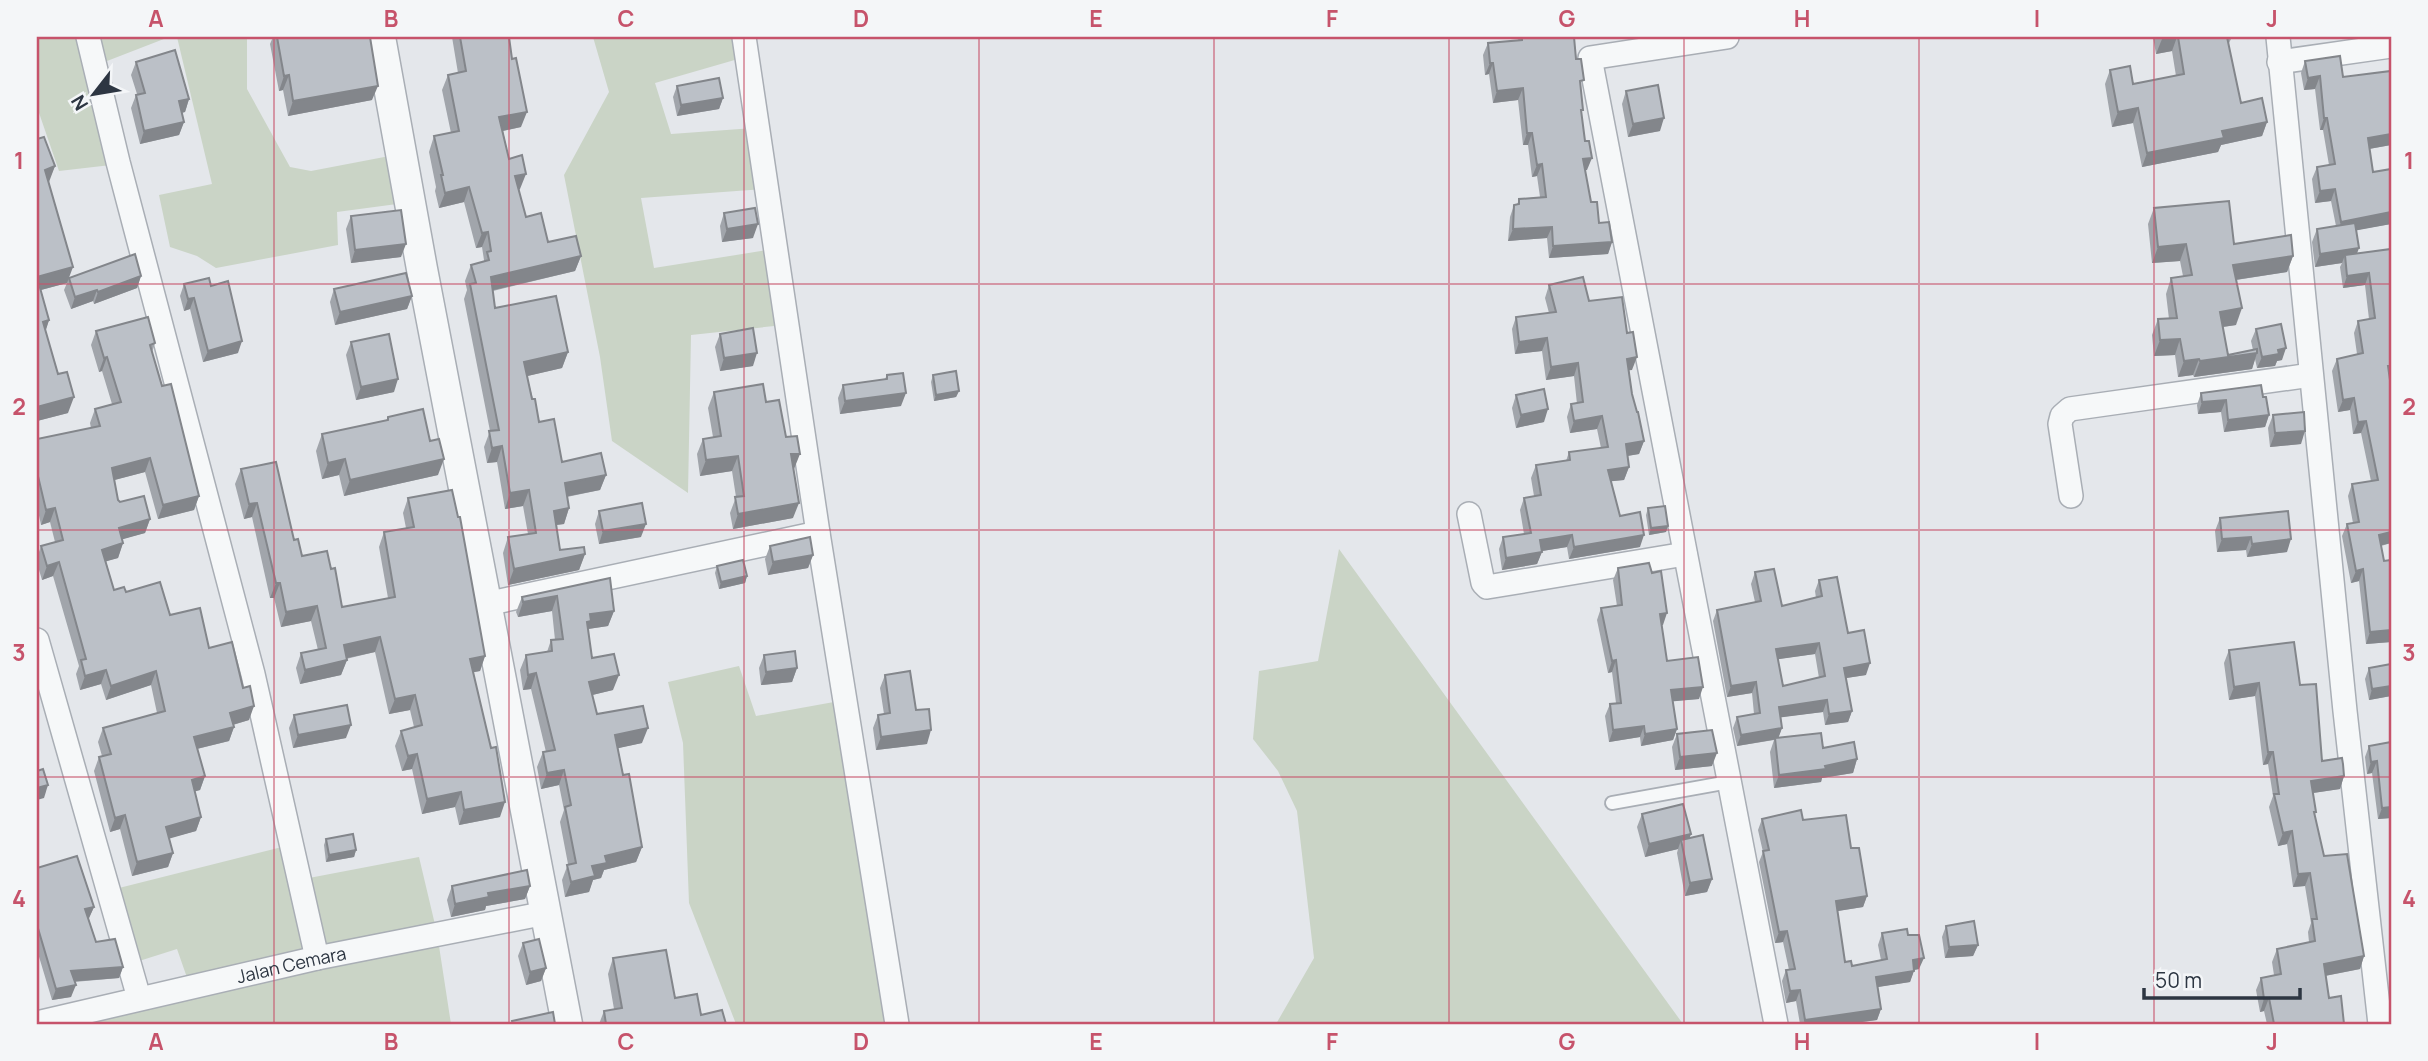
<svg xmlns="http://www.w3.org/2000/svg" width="2428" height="1061" font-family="Manrope,sans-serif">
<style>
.green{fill:#cad4c6}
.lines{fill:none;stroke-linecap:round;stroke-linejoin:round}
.service-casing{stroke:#a9aeb5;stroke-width:16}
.minor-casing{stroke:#a9aeb5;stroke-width:26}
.tertiary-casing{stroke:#a9aeb5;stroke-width:33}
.service{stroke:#f6f8f9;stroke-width:12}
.minor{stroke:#f6f8f9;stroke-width:23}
.tertiary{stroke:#f6f8f9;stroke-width:30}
.wall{fill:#a1a5ab;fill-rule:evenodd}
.shaded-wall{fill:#83868b}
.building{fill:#bbc0c7;stroke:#83868b;stroke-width:2;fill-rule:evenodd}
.grid{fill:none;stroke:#c6536b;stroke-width:2;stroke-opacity:0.55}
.labels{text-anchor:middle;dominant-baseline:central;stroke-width:5;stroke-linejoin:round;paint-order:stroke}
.street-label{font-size:18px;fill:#2d3642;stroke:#f4f6f8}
.neatline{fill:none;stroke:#c6536b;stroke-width:2.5}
.grid-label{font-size:23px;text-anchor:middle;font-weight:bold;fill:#c6536b}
</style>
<rect width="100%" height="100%" fill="#e4e7eb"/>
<!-- green -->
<g class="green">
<polygon points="37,37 169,37 89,68 111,165 59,171 37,107"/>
<polygon points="177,37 247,37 247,89 290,167 311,171 400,154 412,202 337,212 338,245 216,268 197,256 170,247 159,195 212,184"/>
<polygon points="593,37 742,37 745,57 655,83 671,134 754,128 765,189 641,198 654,268 774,249 784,325 691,335 688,493 612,441 600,357 564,175 609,92"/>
<polygon points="1339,549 1683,1024 1276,1024 1314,958 1297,811 1278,771 1253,739 1259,671 1318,661"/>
<polygon points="739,666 756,716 845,700 898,1024 736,1024 689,903 683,743 668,682"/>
<polygon points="298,843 323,959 191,989 177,949 136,962 115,889"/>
<polygon points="419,857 437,933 451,1024 67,1024 327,966 309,878"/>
</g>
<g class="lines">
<defs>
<polyline id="service" points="1612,803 1729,782"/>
<g id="minor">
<polyline points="88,37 118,162 253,674 317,958"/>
<polyline points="744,37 818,533 897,1024"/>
<polyline points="1727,37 1590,58 1776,1024"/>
<polyline points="2278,37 2345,711 2380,1024"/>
<polyline points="2279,62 2391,46"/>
<polyline points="2071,496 2060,424 2062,416 2070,409 2311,375"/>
<polyline points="1469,514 1483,583 1487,587 1685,554"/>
<polyline points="486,604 818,533"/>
<polyline points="37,640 139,998"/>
<path id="s1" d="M37 1023 317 958 546 913"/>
</g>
<polyline id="tertiary" points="380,37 422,269 567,1024"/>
</defs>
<!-- service casing -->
<use href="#service" class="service-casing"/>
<!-- minor casing -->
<use href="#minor" class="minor-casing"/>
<!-- tertiary casing -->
<use href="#tertiary" class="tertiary-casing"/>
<!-- service -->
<use href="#service" class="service"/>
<!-- minor -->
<use href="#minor" class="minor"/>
<!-- tertiary -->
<use href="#tertiary" class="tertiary"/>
</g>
<!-- wall -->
<g class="wall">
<polygon points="273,37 370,37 372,100 288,116 283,90 279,91 270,44"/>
<polygon points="452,37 509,37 521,127 503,131 509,159 520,189 519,190 526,217 548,242 581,256 575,271 493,291 495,308 568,352 562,368 527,376 539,422 562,462 606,475 600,490 567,497 569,508 564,524 556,525 560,550 585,554 579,570 508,585 503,553 508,537 528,534 523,506 505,509 497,462 487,463 484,447 490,431 464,299 467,290 465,281 471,265 484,262 484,260 482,247 476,248 464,202 439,208 435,191 436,187 429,152 434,136 451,133 442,90 448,75 458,73"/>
<polygon points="1520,37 1574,37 1580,89 1581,113 1587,170 1585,170 1591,202 1599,223 1612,242 1608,254 1549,258 1547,238 1508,241 1510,217 1514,205 1517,205 1519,199 1540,197 1537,176 1532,177 1528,145 1523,145 1518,100 1493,103 1489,74 1485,75 1483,55 1488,43 1518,40"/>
<polygon points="2153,37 2232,37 2229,43 2228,43 2241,103 2267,122 2262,136 2221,145 2218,152 2142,167 2133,123 2112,127 2105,84 2110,70 2133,84 2176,76 2172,51 2156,54"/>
<polygon points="2305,61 2343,77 2391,71 2391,145 2369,149 2373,172 2391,169 2391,224 2356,230 2357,253 2391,249 2390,377 2391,543 2381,546 2391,642 2366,644 2359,581 2351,583 2342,536 2347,524 2353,523 2348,496 2352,484 2371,481 2361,433 2353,434 2350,410 2338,412 2332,371 2337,359 2357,354 2354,333 2358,321 2369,319 2365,285 2343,288 2340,267 2342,263 2315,267 2312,242 2317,229 2336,226 2331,201 2315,203 2312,179 2317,167 2329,165 2323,130 2320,130 2315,89 2304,90 2301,73"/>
<polygon points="136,62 189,99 185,112 182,113 184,122 179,135 140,144 131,108 136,95 137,94 131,75"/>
<polygon points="677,86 723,98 719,109 677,116 673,97"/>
<polygon points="1626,91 1660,131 1628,137 1622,104"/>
<polygon points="37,139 55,166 48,182 69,278 141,276 137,288 94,304 93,301 71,309 64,290 67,283 41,290 49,320 45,332 68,413 37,421"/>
<polygon points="2154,208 2234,244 2293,256 2287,272 2236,280 2236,325 2223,327 2228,355 2253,350 2251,341 2256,329 2282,360 2277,361 2275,366 2257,368 2255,359 2252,369 2194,377 2193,375 2178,377 2175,355 2154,356 2152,335 2158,319 2169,319 2166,294 2171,278 2183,276 2180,261 2152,263 2148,224"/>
<polygon points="724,213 753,238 722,242 720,226"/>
<polygon points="351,216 401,257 351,263 346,229"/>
<polygon points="184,284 238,353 203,362 190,309 184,311 180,296"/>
<polygon points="1549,285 1589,301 1632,370 1629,370 1632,394 1644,441 1639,454 1627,456 1629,467 1624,480 1611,481 1620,516 1640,547 1569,559 1567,547 1542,551 1537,564 1502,570 1499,549 1503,537 1524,534 1520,510 1524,498 1534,496 1531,478 1536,465 1566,461 1569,452 1601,448 1597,429 1570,433 1567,417 1571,404 1577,404 1574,376 1546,380 1542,351 1515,354 1512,329 1516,317 1549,313 1545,298"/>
<polygon points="334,289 412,296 407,309 335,325 330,302"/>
<polygon points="96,331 155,343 152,352 162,386 199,496 194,510 158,519 145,472 114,480 118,500 120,502 150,519 145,533 122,539 123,543 118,558 106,561 114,590 126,592 170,615 209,648 249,720 233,725 234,727 229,741 197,749 205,776 200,790 195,791 201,817 196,831 169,838 173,853 168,867 132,876 120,829 110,832 94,771 99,757 102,756 98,742 103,728 157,713 151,685 106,700 101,684 80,690 76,674 79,666 53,576 42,580 37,563 37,558 41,546 55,542 50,522 41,525 37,506 37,439 91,428 90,423 95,409 112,404 102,371 99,372 91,345"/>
<polygon points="720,334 753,366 720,371 715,347"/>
<polygon points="351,342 394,392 356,400 346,355"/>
<polygon points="887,375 901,406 840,414 838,398 843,385 885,379"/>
<polygon points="933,375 959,391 956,397 934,401 931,382"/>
<polygon points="714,392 766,402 786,437 794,469 793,518 733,529 730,513 736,497 732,471 700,476 697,454 703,439 713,437 708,408"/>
<polygon points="2201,393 2263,397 2269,415 2265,427 2224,432 2221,412 2198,414 2197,405"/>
<polygon points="1516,395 1544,422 1516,428 1512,408"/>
<polygon points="2273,415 2301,444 2270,447 2268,428"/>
<polygon points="388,417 438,475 344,496 339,475 322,479 316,451 322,434 386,421"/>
<polygon points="241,469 294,540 302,556 331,569 342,607 388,598 379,547 384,532 406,528 403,513 408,498 485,656 480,671 473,672 500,817 459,825 455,807 422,814 412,769 402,771 395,746 401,731 414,727 410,710 389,714 375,652 346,659 347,660 341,675 300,684 296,668 301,653 318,650 311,621 281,627 274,598 270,598 252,517 244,519 235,484"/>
<polygon points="1648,508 1668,526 1666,532 1649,535 1646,515"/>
<polygon points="599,511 641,537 599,544 595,524"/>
<polygon points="2220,518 2287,552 2247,557 2246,550 2217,552 2215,531"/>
<polygon points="770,546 813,555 808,568 768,575 765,559"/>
<polygon points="717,566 747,576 745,583 719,589 715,573"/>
<polygon points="1618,568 1663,625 1662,625 1667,661 1699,699 1672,701 1677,729 1673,740 1641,746 1640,737 1609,742 1605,716 1610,704 1616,703 1612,672 1608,673 1597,620 1601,608 1617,606 1613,580"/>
<path d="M1755 572 1782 606 1816 598 1815 591 1819 580 1848 633 1866 675 1846 678 1852 711 1848 722 1825 725 1823 712 1781 717 1782 728 1778 738 1823 748 1857 759 1853 773 1822 778 1821 782 1774 788 1770 752 1774 740 1737 746 1733 728 1737 717 1754 714 1752 693 1727 697 1713 621 1717 610 1755 602 1751 584ZM1815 654 1819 678 1783 686 1778 659Z"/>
<polygon points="610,578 614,611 608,626 588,629 592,658 613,690 592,695 597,714 642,743 618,748 623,775 642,847 636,862 604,870 601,878 593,880 589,892 565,897 562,880 568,864 560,822 564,810 559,785 541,789 537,767 543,752 546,752 531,689 523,690 520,670 526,655 547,652 551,640 555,640 552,611 518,617 516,612 522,597"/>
<polygon points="2229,650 2300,685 2322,761 2344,776 2340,789 2313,793 2316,812 2314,816 2324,856 2364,956 2360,969 2325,976 2329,998 2344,1024 2267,1024 2264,1011 2260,1012 2256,990 2261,978 2274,975 2272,962 2277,949 2309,942 2308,932 2311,923 2305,886 2293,887 2287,844 2278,846 2269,807 2273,796 2268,764 2263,765 2255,696 2229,700 2224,663"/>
<polygon points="764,655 797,668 792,682 761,685 759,668"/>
<polygon points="2391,664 2391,696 2369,700 2365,679 2369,668"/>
<polygon points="885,675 916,710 927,744 876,750 873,728 878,715 884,714 880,688"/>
<polygon points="294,715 346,738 293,748 289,728"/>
<polygon points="1677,734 1712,766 1675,770 1672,747"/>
<polygon points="2391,742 2391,818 2378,819 2372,773 2367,774 2365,757 2369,746"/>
<polygon points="1642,814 1691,834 1689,838 1712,879 1707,892 1685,896 1677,853 1678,849 1645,857 1637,827"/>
<polygon points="1762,819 1803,820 1851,848 1867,896 1863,907 1837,911 1845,962 1852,966 1881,960 1878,945 1882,933 1908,935 1919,969 1914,970 1910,982 1877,987 1881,1009 1877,1020 1847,1024 1800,1024 1796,1001 1786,1003 1782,981 1786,970 1789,970 1783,942 1775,943 1759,862 1763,852 1758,830"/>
<polygon points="326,839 356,850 354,857 326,862 324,845"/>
<polygon points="37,868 94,907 89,918 88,918 96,942 123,967 119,978 74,982 71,997 52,1000 37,950"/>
<polygon points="452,886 530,886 525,899 486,906 485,910 451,917 447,900"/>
<polygon points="1946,926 1978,945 1973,956 1945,958 1942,937"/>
<polygon points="523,943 546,968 541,981 526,985 518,956"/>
<polygon points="613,958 701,1015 726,1024 599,1024 604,1011 614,1009 608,974"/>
</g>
<!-- shaded-wall -->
<g class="shaded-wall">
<polygon points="2174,37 2177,37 2172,51 2156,54 2162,39"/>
<polygon points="1490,63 1493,63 1489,74 1485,75"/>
<polygon points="289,75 283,90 279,91 284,76"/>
<polygon points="2320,76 2315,89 2304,90 2308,78"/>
<polygon points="378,86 372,100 288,116 293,101"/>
<polygon points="1523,88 1518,100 1493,103 1497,91"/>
<polygon points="723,98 719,109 677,116 681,105"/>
<polygon points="189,99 185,112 174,114 179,101"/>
<polygon points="2138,108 2133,123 2112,127 2118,112"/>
<polygon points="527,112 521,127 493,133 499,117"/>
<polygon points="1664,118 1660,131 1628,137 1633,124"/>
<polygon points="2324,118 2327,118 2323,130 2320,130"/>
<polygon points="184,122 179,135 140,144 144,131"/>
<polygon points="2267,122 2262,136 2221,145 2218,152 2142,167 2147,153 2222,131"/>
<polygon points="1527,133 1532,133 1528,145 1523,145"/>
<polygon points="2391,134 2391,145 2363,150 2368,138"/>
<polygon points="1592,158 1587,170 1578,171 1583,159"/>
<polygon points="1542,164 1537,176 1532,177 1537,165"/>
<polygon points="55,166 49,182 39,186 45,170"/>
<polygon points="526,174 520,189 510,192 515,176"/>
<polygon points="469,187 464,202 439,208 445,193"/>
<polygon points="2335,189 2331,201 2315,203 2320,191"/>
<polygon points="2391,212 2391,224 2337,234 2341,222"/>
<polygon points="758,224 753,238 722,242 727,229"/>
<polygon points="1552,227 1547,238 1508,241 1513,229"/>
<polygon points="488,232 482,247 476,248 482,233"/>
<polygon points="1612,242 1608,254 1549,258 1553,246"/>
<polygon points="406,244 401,257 351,263 355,250"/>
<polygon points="2186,244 2180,261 2152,263 2158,247"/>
<polygon points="2359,248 2354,262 2345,255 2342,263 2315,267 2320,254"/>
<polygon points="581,256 575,271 485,292 491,277"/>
<polygon points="2293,256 2287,272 2228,281 2233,265"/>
<polygon points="73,267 67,283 37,291 37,277"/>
<polygon points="2369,273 2365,285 2343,288 2347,276"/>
<polygon points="141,276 137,288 94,304 98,292"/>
<polygon points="97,290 93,301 71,309 75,297"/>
<polygon points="412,296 407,309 335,325 340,312"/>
<polygon points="194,298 190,309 184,311 188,299"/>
<polygon points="2242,308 2236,325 2215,328 2220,312"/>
<polygon points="49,320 44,336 43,322"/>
<polygon points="1547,338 1542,351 1515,354 1519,342"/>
<polygon points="2180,339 2175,355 2154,356 2160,340"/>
<polygon points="242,341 238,353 203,362 208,351"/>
<polygon points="2286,348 2282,360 2277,361 2275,366 2257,368 2262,357 2278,350"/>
<polygon points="568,352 562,368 519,378 524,362"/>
<polygon points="757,353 753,366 720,371 724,358"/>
<polygon points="2257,353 2252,369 2194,377 2200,361"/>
<polygon points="107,357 102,371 99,372 104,358"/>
<polygon points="1637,357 1632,370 1622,371 1627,359"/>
<polygon points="2199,359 2193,375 2178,377 2184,361"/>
<polygon points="1578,363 1574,376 1546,380 1551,367"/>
<polygon points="2388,366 2391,366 2391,377 2383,378"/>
<polygon points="398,379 394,392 356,400 361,387"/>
<polygon points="959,391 956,397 934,401 936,395"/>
<polygon points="906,393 901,406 840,414 845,401"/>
<polygon points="74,397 68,413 37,421 37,407"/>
<polygon points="2354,398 2350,410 2338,412 2343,400"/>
<polygon points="2226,400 2221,412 2198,414 2202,402"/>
<polygon points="1548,409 1544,422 1516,428 1521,415"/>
<polygon points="2269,415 2265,427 2224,432 2228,420"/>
<polygon points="1602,416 1597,429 1570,433 1574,421"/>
<polygon points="2366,421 2361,433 2353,434 2358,422"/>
<polygon points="2305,431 2301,444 2270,447 2275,433"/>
<polygon points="1644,441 1639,454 1621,457 1626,444"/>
<polygon points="502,446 497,462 487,463 492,448"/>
<polygon points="791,454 800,454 794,469 785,470"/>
<polygon points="738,456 732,471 700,476 706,460"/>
<polygon points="150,458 145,472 107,482 112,468"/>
<polygon points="345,459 339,475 322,479 328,463"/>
<polygon points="444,459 438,475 344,496 350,480"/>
<polygon points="1629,467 1624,480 1604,482 1608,470"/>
<polygon points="606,475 600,490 559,498 565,483"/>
<polygon points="529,490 523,506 505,509 510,493"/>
<polygon points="199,496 194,510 158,519 163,505"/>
<polygon points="257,503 252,517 244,519 249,504"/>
<polygon points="799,503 793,518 733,529 738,514"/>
<polygon points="55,508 50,522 41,525 46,510"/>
<polygon points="569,508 564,524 548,526 554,511"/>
<polygon points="150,519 145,533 113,542 119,528"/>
<polygon points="646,524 641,537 599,544 603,531"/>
<polygon points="1668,526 1666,532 1649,535 1651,528"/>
<polygon points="2391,532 2391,543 2374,547 2379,535"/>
<polygon points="1572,535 1567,547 1536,552 1540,540"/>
<polygon points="1644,535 1640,547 1569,559 1574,547"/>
<polygon points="2251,537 2246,550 2217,552 2222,539"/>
<polygon points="2291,539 2287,552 2247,557 2252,544"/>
<polygon points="123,543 118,558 97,564 102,550"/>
<polygon points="1542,552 1537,564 1502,570 1506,558"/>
<polygon points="585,554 579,570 508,585 514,569"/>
<polygon points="813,555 808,568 768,575 773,562"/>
<polygon points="59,562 53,576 42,580 47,566"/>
<polygon points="2363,569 2359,581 2351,583 2356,571"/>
<polygon points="747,576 745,583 719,589 721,582"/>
<polygon points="276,583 280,583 274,598 270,598"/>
<polygon points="557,596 552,611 518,617 523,602"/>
<polygon points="317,606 311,621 281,627 286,612"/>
<polygon points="614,611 608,626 588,629 581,637 590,614"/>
<polygon points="1667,613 1663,625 1656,626 1660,614"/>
<polygon points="2391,630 2391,642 2366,644 2370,632"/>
<polygon points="380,637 375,652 338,660 344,645"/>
<polygon points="1819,643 1815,654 1772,660 1776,649"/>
<polygon points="485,656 480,671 464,674 470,659"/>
<polygon points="347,660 341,675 300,684 305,670"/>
<polygon points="1616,660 1612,672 1608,673 1612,661"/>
<polygon points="1870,663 1866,675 1840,679 1844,668"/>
<polygon points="797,668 792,682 761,685 766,672"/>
<polygon points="106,670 101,684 80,690 85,676"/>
<polygon points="156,671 151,685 106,700 111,686"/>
<polygon points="536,673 531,689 523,690 528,675"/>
<polygon points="619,675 613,690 584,697 589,682"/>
<polygon points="1756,682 1752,693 1727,697 1731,686"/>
<polygon points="2259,683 2255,696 2229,700 2234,687"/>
<polygon points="2391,686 2391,696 2369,700 2372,689"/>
<polygon points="1703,687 1699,699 1666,702 1671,690"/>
<polygon points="415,695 410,710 389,714 395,699"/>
<polygon points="1827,700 1823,712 1775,718 1779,707"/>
<polygon points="254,706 249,720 225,727 230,713"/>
<polygon points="1852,711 1848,722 1825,725 1829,714"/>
<polygon points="351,725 346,738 293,748 298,735"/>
<polygon points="1644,726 1640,737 1609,742 1613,730"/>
<polygon points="234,727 229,741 188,751 194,737"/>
<polygon points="648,728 642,743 610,750 615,735"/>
<polygon points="1782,728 1778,739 1737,746 1741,735"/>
<polygon points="1677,729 1673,740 1641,746 1645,734"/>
<polygon points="931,730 927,744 876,750 881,737"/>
<polygon points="2268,752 2273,752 2268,764 2263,765"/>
<polygon points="1717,753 1712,766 1675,770 1680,757"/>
<polygon points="417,754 412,769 402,771 408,756"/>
<polygon points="1857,759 1853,773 1822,778 1821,782 1774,788 1779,775"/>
<polygon points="2377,761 2372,773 2367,774 2371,762"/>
<polygon points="564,770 559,785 541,789 547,773"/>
<polygon points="205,776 200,790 186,794 192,780"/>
<polygon points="2344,776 2340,789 2306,794 2311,781"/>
<polygon points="48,785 44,798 37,800 37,788"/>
<polygon points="461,792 455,807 422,814 427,799"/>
<polygon points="505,802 500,817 459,825 464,810"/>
<polygon points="2391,807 2391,818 2378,819 2382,808"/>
<polygon points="125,815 120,829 110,832 115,818"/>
<polygon points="201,817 196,831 161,841 166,827"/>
<polygon points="2292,831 2287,844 2278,846 2283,833"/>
<polygon points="1691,834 1686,847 1681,840 1678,849 1645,857 1649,844"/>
<polygon points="642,847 636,862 604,870 601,878 593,880 589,892 565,897 571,882 605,856"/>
<polygon points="356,850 354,857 326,862 329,855"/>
<polygon points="173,853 168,867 132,876 137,862"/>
<polygon points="2310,873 2305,886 2293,887 2298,874"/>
<polygon points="1712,879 1707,892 1685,896 1690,883"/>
<polygon points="530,886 525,899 486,906 485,910 451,917 455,904 488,893"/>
<polygon points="1867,896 1863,907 1832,912 1836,901"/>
<polygon points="94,907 89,918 80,920 85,909"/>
<polygon points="1787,931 1783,942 1775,943 1779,932"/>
<polygon points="1978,945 1973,956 1945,958 1949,947"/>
<polygon points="2364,956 2360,969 2319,977 2324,964"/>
<polygon points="1924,958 1919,969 1908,971 1913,960"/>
<polygon points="123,967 119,978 67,982 71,971"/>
<polygon points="546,968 541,981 526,985 530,972"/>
<polygon points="1914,971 1910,982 1872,988 1876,977"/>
<polygon points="76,985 71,997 52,1000 56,989"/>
<polygon points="1800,990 1796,1001 1786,1003 1790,991"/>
<polygon points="2269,998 2264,1011 2260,1012 2264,999"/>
<polygon points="1881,1009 1877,1020 1847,1024 1803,1024 1805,1020"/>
</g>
<!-- building -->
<g class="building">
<polygon points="277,37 370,37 378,86 293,101 289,75 284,76"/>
<polygon points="460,37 509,37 512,59 516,58 527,112 499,117 509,159 522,155 526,174 515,176 526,217 541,213 548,242 576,236 581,256 491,277 495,308 556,296 568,352 524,362 532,399 535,399 539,422 554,419 562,462 601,453 606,475 565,483 569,508 554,511 560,550 584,547 585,554 514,569 508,537 536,533 529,490 510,493 502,446 492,448 489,431 499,430 470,284 476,283 471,265 489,260 487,252 491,251 488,232 482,233 469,187 445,193 441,175 443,175 434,136 459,131 448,75 466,71"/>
<polygon points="1522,37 1574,37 1576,59 1581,59 1584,80 1580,81 1583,110 1581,110 1585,141 1589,141 1592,158 1583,159 1591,202 1597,202 1599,223 1609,222 1612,242 1553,246 1552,227 1513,229 1514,205 1519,204 1519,199 1546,197 1542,164 1537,165 1532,133 1527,133 1523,88 1497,91 1493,63 1490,63 1488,43 1522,40"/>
<polygon points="2178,37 2227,37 2241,103 2262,98 2267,122 2222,131 2224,138 2147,153 2138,108 2118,112 2110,70 2130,66 2133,84 2184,74"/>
<polygon points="175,50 189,99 179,101 184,122 144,131 136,95 145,93 136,62"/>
<polygon points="2340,56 2343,77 2391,71 2391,134 2368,138 2373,172 2391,169 2391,212 2341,222 2335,189 2320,191 2317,167 2335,164 2327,118 2324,118 2320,76 2308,78 2305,61"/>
<polygon points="719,78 723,98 681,105 677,86"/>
<polygon points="1658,85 1664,118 1633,124 1626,91"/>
<polygon points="44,137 55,166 45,170 73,267 37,277 49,320 43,322 58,374 67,372 74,397 37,407 37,139"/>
<polygon points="2229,201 2234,244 2291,235 2293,256 2233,265 2242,308 2220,312 2228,355 2257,349 2257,353 2200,361 2199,359 2184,361 2180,339 2160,340 2158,319 2177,318 2171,278 2192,275 2186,244 2158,247 2154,208"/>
<polygon points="755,208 758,224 727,229 724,213"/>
<polygon points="401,210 406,244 355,250 351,216"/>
<polygon points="2355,223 2359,248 2320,254 2317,229"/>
<polygon points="2391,249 2391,366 2388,366 2391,387 2391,532 2379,535 2384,561 2391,560 2391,630 2370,632 2363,569 2356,571 2347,524 2359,522 2352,484 2378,480 2366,421 2358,422 2354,398 2343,400 2337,359 2363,353 2358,321 2375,318 2369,273 2347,276 2345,255"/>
<polygon points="135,254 141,276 98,292 97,290 75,297 69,278"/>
<polygon points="406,273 412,296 340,312 334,289"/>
<polygon points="1583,277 1589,301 1622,297 1627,333 1633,332 1637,357 1627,359 1632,394 1637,412 1638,412 1644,441 1626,444 1629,467 1608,470 1620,516 1640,512 1644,535 1574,547 1572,535 1540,540 1542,552 1506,558 1503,537 1531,533 1524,498 1541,495 1536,465 1570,460 1569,452 1608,447 1602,416 1574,421 1571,404 1583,402 1578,363 1551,367 1547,338 1519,342 1516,317 1556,312 1549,285"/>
<polygon points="209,278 211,286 228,281 242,341 208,351 194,298 188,299 184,284"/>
<polygon points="148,317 155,343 150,345 162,386 171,384 199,496 163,505 150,458 112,468 118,500 120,502 144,496 150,519 119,528 123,543 102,550 114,590 124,587 126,592 160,582 170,615 200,608 209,648 232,642 243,688 250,686 254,706 230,713 234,727 194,737 205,776 192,780 201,817 166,827 173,853 137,862 125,815 115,818 99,757 111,754 103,728 165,711 156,671 111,686 106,670 85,676 81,660 86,659 59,562 47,566 41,546 63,540 55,508 46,510 37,472 37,439 100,426 95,409 121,402 107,357 104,358 96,331"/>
<polygon points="2281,324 2286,348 2278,350 2279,354 2262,357 2256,329"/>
<polygon points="753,328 757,353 724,358 720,334"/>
<polygon points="389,334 398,379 361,387 351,342"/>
<polygon points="956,371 959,391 936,395 933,375"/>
<polygon points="903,373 906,393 845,401 843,385 887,379 887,375"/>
<polygon points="763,384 766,402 779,400 786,437 797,436 800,454 791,454 799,503 738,514 735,497 744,496 738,456 706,460 703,439 721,436 714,392"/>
<polygon points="2261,385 2263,397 2266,397 2269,415 2228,420 2226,400 2202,402 2201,393"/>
<polygon points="1544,389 1548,409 1521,415 1516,395"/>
<polygon points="423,409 430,441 439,439 444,459 350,480 345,459 328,463 322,434 388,420 388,417"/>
<polygon points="2304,412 2305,431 2275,433 2273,415"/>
<polygon points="276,462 294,540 298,539 302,556 327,551 331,569 335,568 342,607 395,597 384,532 414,527 408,498 452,490 458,517 460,517 485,656 470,659 491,748 496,747 505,802 464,810 461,792 427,799 417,754 408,756 401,731 422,725 415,695 395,699 380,637 344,645 347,660 305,670 301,653 326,648 317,606 286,612 280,583 276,583 257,503 249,504 241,469"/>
<polygon points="642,503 646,524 603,531 599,511"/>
<polygon points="1665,506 1668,526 1651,528 1648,508"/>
<polygon points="2288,511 2291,539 2252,544 2251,537 2222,539 2220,518"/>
<polygon points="810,537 813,555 773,562 770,546"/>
<polygon points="743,560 747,576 721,582 717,566"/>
<polygon points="1649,563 1652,573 1661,571 1667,613 1660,614 1667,661 1698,657 1703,687 1671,690 1677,729 1645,734 1644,726 1613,730 1610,704 1621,703 1616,660 1612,661 1601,608 1622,605 1618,568"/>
<path d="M1774 569 1782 606 1822 596 1819 580 1837 577 1848 633 1864 630 1870 663 1844 668 1852 711 1829 714 1827 700 1779 707 1782 728 1741 735 1737 717 1760 713 1756 682 1731 686 1717 610 1761 601 1755 572ZM1819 643 1825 676 1783 686 1776 649Z"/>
<polygon points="610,578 614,611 590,614 591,621 587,622 592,658 614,654 619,675 589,682 597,714 643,706 648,728 615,735 623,775 629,774 642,847 605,856 607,863 592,866 595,876 571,882 567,865 576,863 565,807 571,805 564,770 547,773 543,752 555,750 536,673 528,675 526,655 552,651 551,640 563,639 557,596 523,602 522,597"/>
<polygon points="2294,642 2300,685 2316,684 2322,761 2342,758 2343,764 2344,776 2311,781 2316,812 2314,812 2324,856 2347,854 2364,956 2324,964 2329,998 2341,996 2344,1024 2274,1024 2269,998 2264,999 2261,978 2281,974 2277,949 2315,941 2312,919 2317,919 2310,873 2298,874 2292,831 2283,833 2274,794 2279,794 2273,752 2268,752 2259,683 2234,687 2229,650"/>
<polygon points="795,651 797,668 766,672 764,655"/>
<polygon points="2391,664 2391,686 2372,689 2369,668"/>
<polygon points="910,671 916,710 929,709 931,730 881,737 878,715 890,713 885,675"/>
<polygon points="347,705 351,725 298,735 294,715"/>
<polygon points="1712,730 1717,753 1680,757 1677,734"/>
<polygon points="1821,733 1823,748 1854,742 1857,759 1825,766 1826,769 1779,775 1775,738"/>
<polygon points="2391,742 2391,807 2382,808 2377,761 2371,762 2369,746"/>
<polygon points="43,769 48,785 37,788 37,771"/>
<polygon points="1683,804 1691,834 1649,844 1642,814"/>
<polygon points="1801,810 1803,820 1846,815 1851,848 1859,848 1867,896 1836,901 1845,962 1851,961 1852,966 1887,959 1882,933 1907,929 1908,935 1919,935 1924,958 1913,960 1914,971 1876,977 1881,1009 1805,1020 1800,990 1790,991 1786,970 1795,969 1787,931 1779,932 1763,851 1769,850 1762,819"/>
<polygon points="353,834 356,850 329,855 326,839"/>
<polygon points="1703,835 1712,879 1690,883 1681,840"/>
<polygon points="77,856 94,907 85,909 96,942 115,939 123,967 71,971 76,985 56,989 37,925 37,868"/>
<polygon points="527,870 530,886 488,893 489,897 455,904 452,886"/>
<polygon points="1974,921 1978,945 1949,947 1946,926"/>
<polygon points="539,939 546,968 530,972 523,943"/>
<polygon points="666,950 675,998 697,994 701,1015 722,1010 726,1024 606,1024 604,1011 622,1008 613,958"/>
<polygon points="553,1012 555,1024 513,1024 512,1021"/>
</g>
<!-- grid -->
<path class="grid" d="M274 37V1024M509 37V1024M744 37V1024M979 37V1024M1214 37V1024M1449 37V1024M1684 37V1024M1919 37V1024M2154 37V1024M37 284H2391M37 530H2391M37 777H2391"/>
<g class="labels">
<!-- street labels -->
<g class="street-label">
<text stroke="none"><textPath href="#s1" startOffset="261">Jalan Cemara</textPath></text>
</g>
</g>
<!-- border -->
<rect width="2428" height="1061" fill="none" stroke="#f4f6f8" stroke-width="77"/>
<!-- north arrow -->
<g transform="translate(94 94) rotate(239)" stroke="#f4f6f8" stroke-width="5" paint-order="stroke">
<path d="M0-5L12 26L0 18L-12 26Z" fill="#2d3642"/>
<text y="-10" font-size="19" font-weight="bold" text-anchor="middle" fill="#2d3642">N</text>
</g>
<!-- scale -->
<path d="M2144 988v10h156v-10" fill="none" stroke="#2d3642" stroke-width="3.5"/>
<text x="2155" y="988" font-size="21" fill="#2d3642" stroke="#f4f6f8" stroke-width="5" paint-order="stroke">50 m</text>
<rect x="38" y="38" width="2352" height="985" class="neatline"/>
<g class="grid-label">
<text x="156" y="27">A</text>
<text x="391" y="27">B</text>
<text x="626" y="27">C</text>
<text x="861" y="27">D</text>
<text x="1096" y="27">E</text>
<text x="1332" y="27">F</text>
<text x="1567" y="27">G</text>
<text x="1802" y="27">H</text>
<text x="2037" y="27">I</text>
<text x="2272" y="27">J</text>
<text x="19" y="169">1</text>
<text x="2409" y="169">1</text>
<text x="19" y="415">2</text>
<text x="2409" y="415">2</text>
<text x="19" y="661">3</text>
<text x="2409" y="661">3</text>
<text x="19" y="907">4</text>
<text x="2409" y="907">4</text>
<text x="156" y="1050">A</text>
<text x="391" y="1050">B</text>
<text x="626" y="1050">C</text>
<text x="861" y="1050">D</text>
<text x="1096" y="1050">E</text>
<text x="1332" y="1050">F</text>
<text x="1567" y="1050">G</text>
<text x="1802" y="1050">H</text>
<text x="2037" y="1050">I</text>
<text x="2272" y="1050">J</text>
</g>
</svg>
